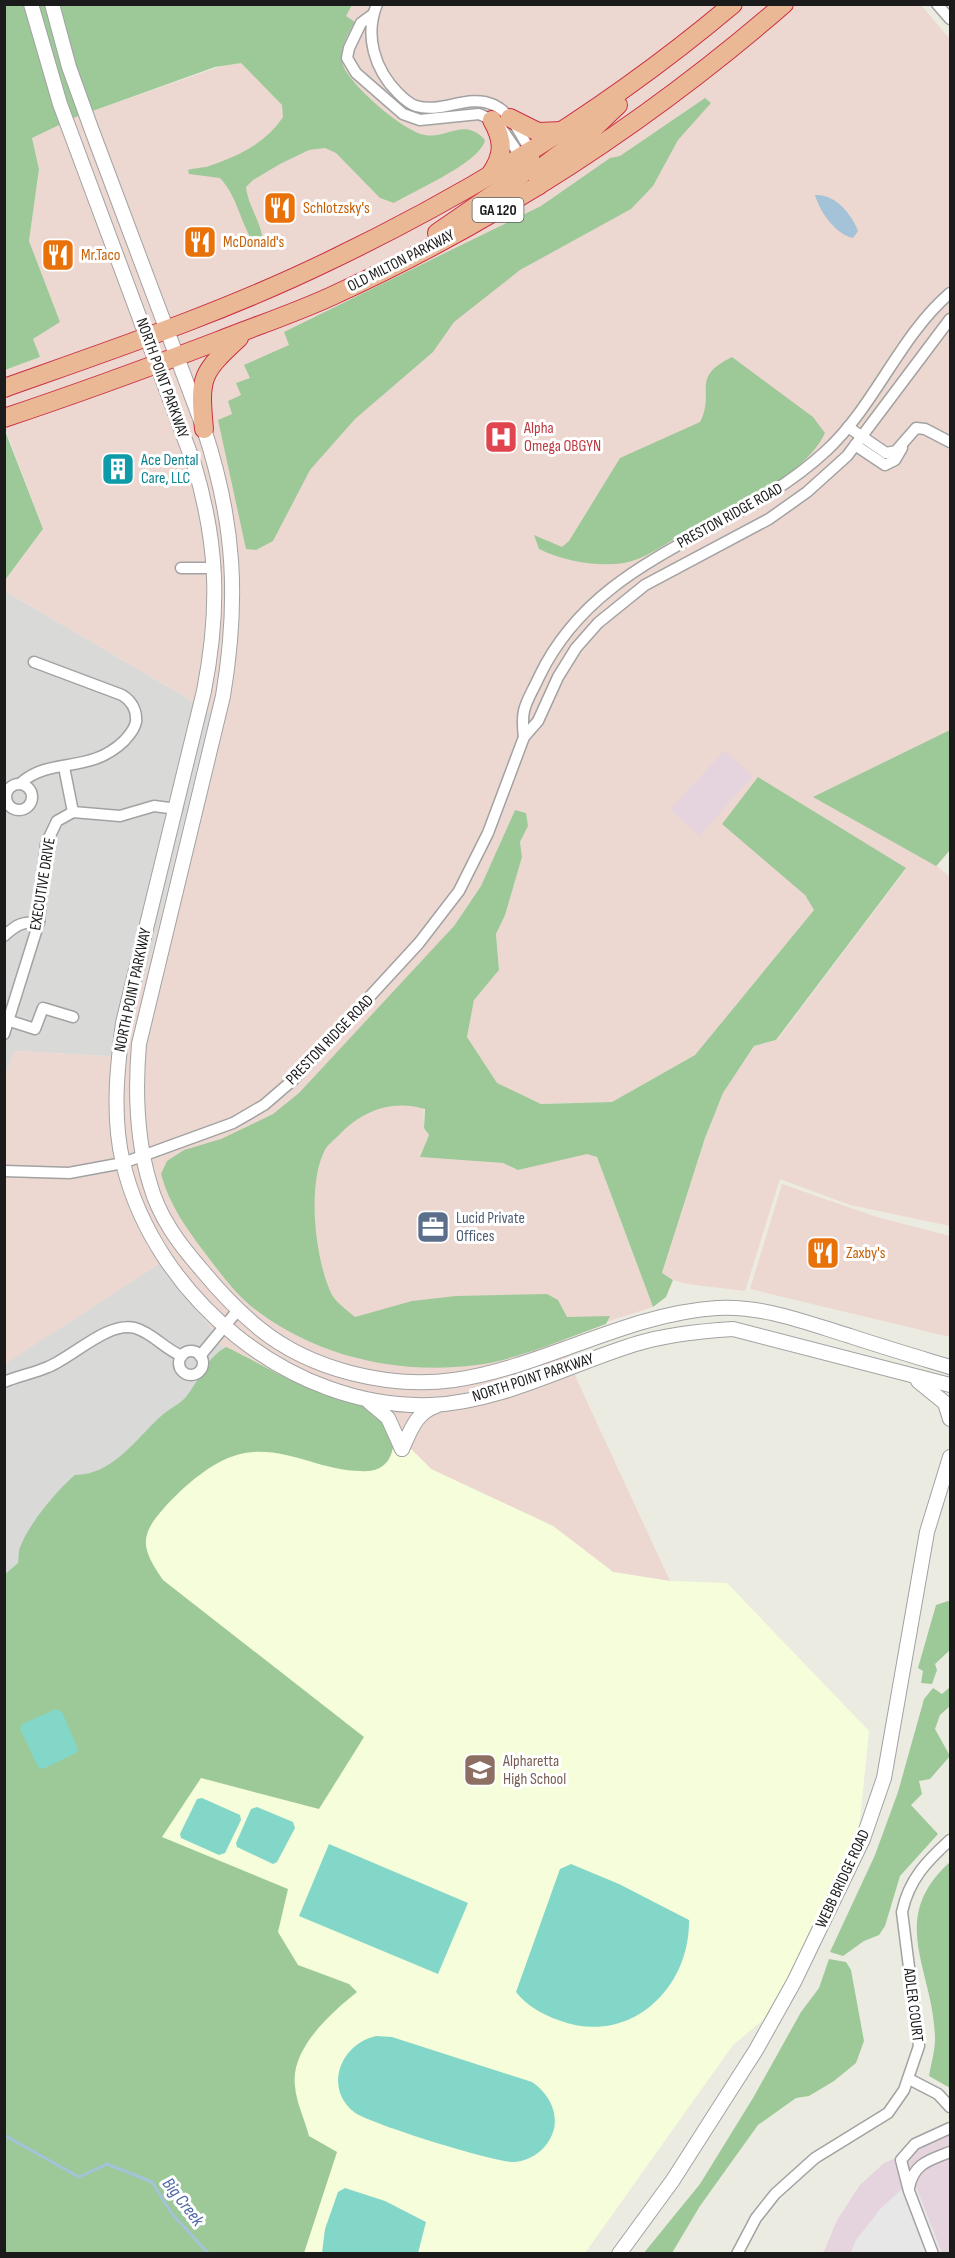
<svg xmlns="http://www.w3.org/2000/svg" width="955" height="2258" font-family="'Sofia Sans Condensed',sans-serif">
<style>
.residential{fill:#d9d9d8}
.commercial{fill:#edd8d1}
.industrial{fill:#e5d4de}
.education{fill:#f6fdda}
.forest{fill:#9dc999}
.pitch{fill:#83d7c8}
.parking{fill:#e7e7e7}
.water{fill:#a4c2d8}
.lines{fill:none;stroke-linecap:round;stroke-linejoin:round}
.stream{stroke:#a4c2d8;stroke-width:3}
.minor-casing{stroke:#a2a2a2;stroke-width:13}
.tertiary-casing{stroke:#a2a2a2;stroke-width:16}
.trunk-casing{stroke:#cb2e44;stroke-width:20}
.minor{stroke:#fff;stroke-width:10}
.tertiary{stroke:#fff;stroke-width:14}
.trunk{stroke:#eab895;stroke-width:18}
.labels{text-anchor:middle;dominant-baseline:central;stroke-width:6;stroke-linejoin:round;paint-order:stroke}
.shield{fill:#fff;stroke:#5f5f5f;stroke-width:1.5}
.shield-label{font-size:15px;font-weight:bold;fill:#1b1b1b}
.food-label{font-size:16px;fill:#c56008;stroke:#fff;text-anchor:start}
.street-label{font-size:16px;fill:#1b1b1b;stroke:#fff}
.health-label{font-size:16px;fill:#be3a42;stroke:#fff;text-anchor:start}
.culture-label{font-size:16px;fill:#0d838f;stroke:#fff;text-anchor:start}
.service-label{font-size:16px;fill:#4e5e75;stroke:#fff;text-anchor:start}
.education-label{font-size:16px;fill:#785e54;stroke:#fff;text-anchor:start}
.water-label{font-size:18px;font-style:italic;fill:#4f68a4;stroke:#fff}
</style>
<rect width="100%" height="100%" fill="#ecebe1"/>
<!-- residential -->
<g class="residential">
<polygon points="5,591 211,712 152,952 126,1036 126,1057 15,1051 5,1076"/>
<polygon points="165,1260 186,1288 226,1353 5,1705 4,1364"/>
</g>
<!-- commercial -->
<g class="commercial">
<polygon points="352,5 921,5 950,39 950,850 937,866 950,877 950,1226 850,1205 780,1179 745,1291 687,1284 673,1280 662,1274 705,1138 723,1093 754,1046 777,1040 906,869 805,895 814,910 695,1055 612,1102 541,1104 497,1084 467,1037 474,1000 499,970 496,934 514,883 522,857 520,842 528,826 515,810 481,886 454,926 365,1025 423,1092 424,1128 429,1135 421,1157 503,1163 518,1170 588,1153 597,1157 653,1307 563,1336 577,1380 670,1581 613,1572 553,1526 431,1469 374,1412 301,1390 226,1353 186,1288 165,1260 5,1364 5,1076 15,1051 126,1057 126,1036 152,952 211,712 5,591 5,580 43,529 5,428 5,370 40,357 32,339 59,322 29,241 39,169 32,138 76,117 341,24"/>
<polygon points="782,1184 877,1217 950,1236 950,1337 750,1289"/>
</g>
<!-- industrial -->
<g class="industrial">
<polygon points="725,750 753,776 699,836 670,809"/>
<polygon points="950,2135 950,2253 823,2254 837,2220 860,2185 884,2163"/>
</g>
<!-- education -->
<polygon class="education" points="273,1379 374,1412 431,1469 553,1526 613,1572 670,1581 727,1583 869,1731 857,1850 780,2006 733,2045 585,2253 259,2253 106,1809 39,1571"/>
<!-- forest -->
<g class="forest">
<path d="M5 5H352L346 16 355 22C348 34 338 50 343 65 349 84 404 132 425 135 448 139 464 117 485 140 481 162 414 191 394 203L380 198 336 153 325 148 309 150 280 164 253 180 246 187C248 206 261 221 263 241L257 247C240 226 239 198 220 178L189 174 188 170C194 168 200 168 206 167 237 157 265 144 283 117L282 105 241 63 215 67 76 117 32 138 39 169 29 241 60 322 33 339 40 357 5 370Z"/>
<polygon points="705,98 711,103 678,140 653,186 631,209 520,270 454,322 433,352 355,419 310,470 273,541 256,550 246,549 218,420 232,414 228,401 241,395 236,383 250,378 244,365 289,345 284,332 541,206 610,158 620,156"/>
<path d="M732 357 813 417 825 433C803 479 725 512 681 535 665 544 643 560 624 563 596 567 564 561 539 549L534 535 562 547 569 541 620 458 700 422C716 391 689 378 732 357Z"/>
<polygon points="4,428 43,529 5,580 4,580"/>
<polygon points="950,730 950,850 936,866 813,797"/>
<path d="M758 777 906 868 776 1040 754 1046 723 1093 705 1138 662 1273 673 1280 666 1297 653 1307 597 1157 587 1154 518 1170 503 1163 420 1157 429 1135 424 1128 425 1109C391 1099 362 1111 339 1135 335 1139 329 1144 326 1148 306 1182 315 1261 332 1295 337 1303 348 1311 355 1317L412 1301 456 1296 547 1294 558 1300 567 1317 610 1316 606 1324C569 1337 514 1361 476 1365 401 1375 322 1358 260 1313 238 1298 221 1274 205 1253 186 1228 169 1204 161 1174L167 1161 184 1150 221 1139 273 1114 299 1093 454 926 481 886 515 810 526 813 528 826 520 842 522 857 505 915 496 934 499 970 474 1000 467 1037 497 1083 541 1104 612 1102 695 1055 814 910 805 895 722 824Z"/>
<path d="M226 1347C250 1358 272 1372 296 1382 320 1392 366 1399 385 1417 396 1428 396 1446 389 1459 383 1469 372 1472 361 1471 321 1471 285 1446 245 1453 215 1458 184 1486 164 1508 138 1537 142 1549 163 1580L364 1737 319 1809 201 1778 162 1837 288 1889 278 1932 298 1965 349 1984 357 1992C331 2013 290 2049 295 2086 296 2102 305 2120 309 2136L337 2152 304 2253H5L4 1575 18 1563C19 1558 18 1550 21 1545 29 1524 58 1489 75 1475 112 1475 135 1440 160 1417 168 1409 179 1405 186 1397 200 1379 206 1358 226 1347Z"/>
<polygon points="948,1601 950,1602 950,1650 935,1664 937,1670 932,1684 921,1683 923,1671 918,1668 936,1605"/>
<polygon points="950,1687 950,1706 940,1715 935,1729 950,1756 930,1779 919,1781 922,1794 911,1805 938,1834 900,1876 885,1926 879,1935 864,1941 843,1956 830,1952 875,1855 898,1792 924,1699 933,1688 942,1694"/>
<path d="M950 1862V2088L929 2076C931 2064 935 2051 935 2039 934 1969 886 1920 950 1862Z"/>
<polygon points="829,1959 846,1962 851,1970 864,2041 856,2063 834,2081 809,2096 796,2098 758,2125 700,2206 672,2253 643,2254 700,2184 753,2098 801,2012 819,1988"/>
</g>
<!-- pitch -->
<g class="pitch">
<polygon points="56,1709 62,1712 78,1749 76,1753 43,1769 38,1767 20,1729 22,1724"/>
<polygon points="202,1798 240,1815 241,1820 225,1853 219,1855 181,1838 180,1834 197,1799"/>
<polygon points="257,1807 293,1822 295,1828 277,1862 273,1864 237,1847 236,1843 251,1809"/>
<polygon points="329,1844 468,1903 438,1974 299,1916"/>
<path d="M571 1864 619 1884 689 1920C690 1990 628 2047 558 2020 542 2014 527 2006 516 1992L560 1869Z"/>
<path d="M376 2036 392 2037 532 2082C547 2092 558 2110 554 2129 549 2147 534 2160 515 2162 499 2164 367 2123 354 2112 323 2087 341 2044 376 2036Z"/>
<polygon points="345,2188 385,2201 426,2222 418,2253 322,2253 325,2229 338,2192"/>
</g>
<!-- parking -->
<polygon class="parking" points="913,2179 942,2253 850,2254 856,2240 881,2208"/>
<!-- water -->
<path class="water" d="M815 195C835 194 851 213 858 231L853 238C835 234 820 212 815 195Z"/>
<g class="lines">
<!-- stream -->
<polyline class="stream" points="4,2135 79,2177 107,2164 152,2182 172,2214 209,2254"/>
<defs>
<g id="minor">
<path d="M377 4C364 36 375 70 398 93 403 98 409 104 416 106 442 114 468 93 494 105 513 114 522 138 533 155"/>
<polyline points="937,4 950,19"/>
<polyline points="372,15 361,23 349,48 347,58 356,73 403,114 420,120 479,114 497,122 523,160"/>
<polyline points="848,427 886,453 896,451 916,428 925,429 950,442"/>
<polyline points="855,445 885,465 895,460 902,448"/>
<polyline points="181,568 215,568"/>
<path d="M524 737C520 707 527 703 539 677 598 553 734 537 827 450 876 404 899 337 950 293"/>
<polyline points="64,767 73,812"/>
<path d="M22 782C51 757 90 774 124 741 129 735 134 731 136 722 137 711 132 701 122 695L34 662"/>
<circle cx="19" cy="797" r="13"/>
<path d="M4 936C17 924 22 922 39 922"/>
<polyline points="10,1021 35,1029 43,1008 73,1017"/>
<polyline points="4,1034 39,922 46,844 57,821 73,812 120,816 154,806 177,809"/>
<polyline points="4,1171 69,1173 123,1163 233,1123 264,1105 293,1080 419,943 459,891 488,833 524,737 538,721 558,677 576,648 598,623 645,585 769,519 807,492 847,456 950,319"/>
<circle cx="191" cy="1363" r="12"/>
<polyline points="200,1356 238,1310"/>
<path d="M4 1382C19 1376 34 1373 48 1367 73 1357 108 1321 135 1328 153 1333 164 1349 182 1356"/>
<polyline points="909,2079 938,2094 950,2107"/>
<path d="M909 2188C913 2164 929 2160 950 2152"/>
<path d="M737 2254 756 2218 775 2194 815 2158 888 2113 904 2090 919 2046 902 1912C909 1879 927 1861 950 1840"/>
<polyline points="933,2254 909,2191 901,2160 915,2144 950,2128"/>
</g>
<g id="tertiary">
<path d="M31 4 60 104 194 464C218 544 220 609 204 691L123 1023C117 1069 112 1117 123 1163 155 1297 291 1410 431 1405 503 1402 571 1363 639 1343 669 1334 702 1331 733 1329L950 1385"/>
<path d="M52 4 69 67 91 128 204 429C235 523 239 600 223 696L139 1044C135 1091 136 1138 150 1184 159 1217 179 1244 201 1269 219 1291 238 1311 260 1329 311 1370 389 1389 454 1380 544 1367 625 1314 717 1308 762 1305 807 1323 850 1336 883 1347 917 1357 950 1367"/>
<polyline points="918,1381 945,1403 950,1419"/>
<polyline points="369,1402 388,1418 402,1449"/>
<path d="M402 1449C410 1432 416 1412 436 1406"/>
<polyline points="619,2254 673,2180 756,2050 794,1982 863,1839 884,1778 927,1532 950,1457"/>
</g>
<g id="trunk">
<polyline points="510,118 538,132 562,131"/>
<path d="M490 175C504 155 504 141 492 120"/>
<polyline points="538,186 538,176 541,168 594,128 618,105"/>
<polyline points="437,233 521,175 530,165 530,151"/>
<path d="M4 388C114 349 224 312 329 261 473 192 611 107 733 4"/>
<path d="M4 418C76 394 147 368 218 341 256 326 295 313 332 296 496 221 648 122 784 4"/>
<path d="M204 429C199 377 201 373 239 338"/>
</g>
</defs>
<!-- minor casing -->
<use href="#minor" class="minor-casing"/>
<!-- tertiary casing -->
<use href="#tertiary" class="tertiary-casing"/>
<!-- trunk casing -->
<use href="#trunk" class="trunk-casing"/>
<!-- minor -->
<use href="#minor" class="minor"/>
<!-- tertiary -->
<use href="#tertiary" class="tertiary"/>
<!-- trunk -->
<use href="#trunk" class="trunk"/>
</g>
<!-- icons -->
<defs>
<symbol id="restaurant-square" viewBox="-11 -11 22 22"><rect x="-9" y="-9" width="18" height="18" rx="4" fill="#e8710a" stroke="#fff"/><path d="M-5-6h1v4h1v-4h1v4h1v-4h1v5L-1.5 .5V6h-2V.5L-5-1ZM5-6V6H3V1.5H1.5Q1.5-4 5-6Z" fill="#fff"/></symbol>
<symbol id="hospital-square" viewBox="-11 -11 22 22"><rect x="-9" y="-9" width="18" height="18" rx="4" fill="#e0444e" stroke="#fff"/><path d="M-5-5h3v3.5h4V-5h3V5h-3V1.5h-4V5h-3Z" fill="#fff"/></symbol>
<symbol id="building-square" viewBox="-11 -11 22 22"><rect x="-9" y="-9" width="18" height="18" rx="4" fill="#0f9aa8" stroke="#fff"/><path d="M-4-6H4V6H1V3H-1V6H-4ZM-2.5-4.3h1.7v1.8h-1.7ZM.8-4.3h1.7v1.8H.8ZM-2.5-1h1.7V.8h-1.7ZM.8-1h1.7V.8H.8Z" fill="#fff"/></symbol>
<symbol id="office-square" viewBox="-11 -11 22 22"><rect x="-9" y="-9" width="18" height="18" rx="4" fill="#5c6f8a" stroke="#fff"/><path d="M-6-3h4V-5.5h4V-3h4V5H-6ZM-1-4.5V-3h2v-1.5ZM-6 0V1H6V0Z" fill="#fff"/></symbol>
<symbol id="school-square" viewBox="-11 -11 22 22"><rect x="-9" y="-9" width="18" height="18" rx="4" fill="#8d6e63" stroke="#fff"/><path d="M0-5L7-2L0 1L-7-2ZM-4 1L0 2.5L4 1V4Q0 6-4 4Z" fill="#fff"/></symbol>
</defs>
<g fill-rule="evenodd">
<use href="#restaurant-square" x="261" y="189" width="38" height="38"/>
<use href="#restaurant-square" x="181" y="223" width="38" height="38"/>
<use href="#restaurant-square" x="39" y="236" width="38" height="38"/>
<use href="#hospital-square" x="482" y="418" width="38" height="38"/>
<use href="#building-square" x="99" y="450" width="38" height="38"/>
<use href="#office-square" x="414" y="1208" width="38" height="38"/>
<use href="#restaurant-square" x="804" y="1234" width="38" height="38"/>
<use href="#school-square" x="461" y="1751" width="38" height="38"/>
</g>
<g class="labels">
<!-- shield labels -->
<rect class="shield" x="472.5" y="198" width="51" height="24" rx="4.5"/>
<g class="shield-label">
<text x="498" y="210">GA 120</text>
</g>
<!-- food labels -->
<g class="food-label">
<text x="303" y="208">Schlotzsky's</text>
<text x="223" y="242">McDonald's</text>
<text x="81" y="255">Mr.Taco</text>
<text x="846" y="1253">Zaxby's</text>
</g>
<!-- street labels -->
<g class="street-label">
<text transform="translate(401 261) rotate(-27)">OLD MILTON PARKWAY</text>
<text transform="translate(162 378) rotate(70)">NORTH POINT PARKWAY</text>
<text transform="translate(730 516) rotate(-29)">PRESTON RIDGE ROAD</text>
<text transform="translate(43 884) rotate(-81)">EXECUTIVE DRIVE</text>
<text transform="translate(133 990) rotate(-78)">NORTH POINT PARKWAY</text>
<text transform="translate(330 1040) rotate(-46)">PRESTON RIDGE ROAD</text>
<text transform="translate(533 1378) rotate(-18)">NORTH POINT PARKWAY</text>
<text transform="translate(843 1879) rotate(-65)">WEBB BRIDGE ROAD</text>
<text transform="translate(913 2005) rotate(83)">ADLER COURT</text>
</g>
<!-- health labels -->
<g class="health-label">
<text x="524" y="428">Alpha<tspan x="524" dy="18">Omega OBGYN</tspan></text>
</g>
<!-- culture labels -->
<g class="culture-label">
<text x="141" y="460">Ace Dental<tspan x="141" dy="18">Care, LLC</tspan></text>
</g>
<!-- service labels -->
<g class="service-label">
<text x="456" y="1218">Lucid Private<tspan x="456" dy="18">Offices</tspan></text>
</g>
<!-- education labels -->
<g class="education-label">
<text x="503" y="1761">Alpharetta<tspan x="503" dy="18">High School</tspan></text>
</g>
<!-- water labels -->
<g class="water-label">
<text transform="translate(183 2202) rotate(52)">Big Creek</text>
</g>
</g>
<!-- border -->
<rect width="955" height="2258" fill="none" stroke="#1b1b1b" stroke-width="12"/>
</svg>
